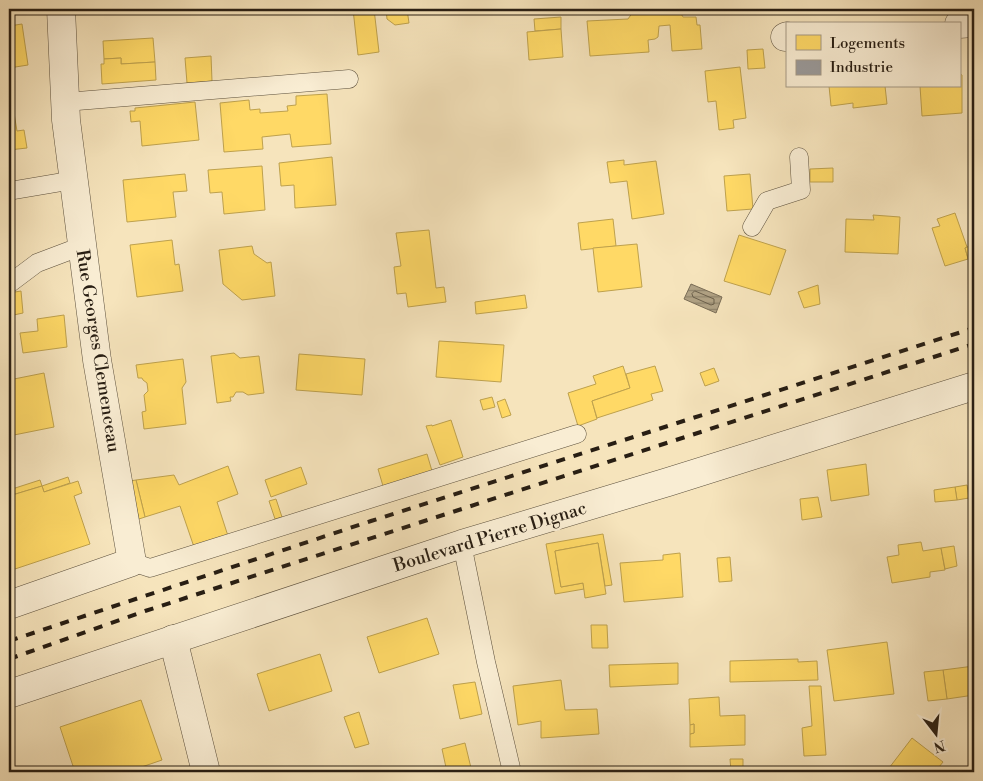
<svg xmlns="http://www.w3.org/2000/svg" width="983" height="781" font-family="'Libre Bodoni',serif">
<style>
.water{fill:url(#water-rules);stroke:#7a6d56}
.homes{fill:#ffd966;stroke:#bea14d}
.industry{fill:#999;stroke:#777471}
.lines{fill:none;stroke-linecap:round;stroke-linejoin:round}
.shore{stroke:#6c604b;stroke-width:1}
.service-casing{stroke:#5c503d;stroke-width:19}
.minor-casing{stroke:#5c503d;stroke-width:29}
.service{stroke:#f9edd3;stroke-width:18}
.minor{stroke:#f9edd3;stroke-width:28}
.rail{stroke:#281e13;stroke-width:4;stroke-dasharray:9 9;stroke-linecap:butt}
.labels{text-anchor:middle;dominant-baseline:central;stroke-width:5;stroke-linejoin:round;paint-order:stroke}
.street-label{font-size:18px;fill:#281e13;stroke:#f9edd3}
</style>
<defs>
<pattern id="water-rules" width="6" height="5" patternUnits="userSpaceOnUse" patternTransform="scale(1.25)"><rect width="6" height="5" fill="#b0a183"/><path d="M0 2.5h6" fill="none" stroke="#8f836a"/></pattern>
</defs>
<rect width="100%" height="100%" fill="#f6e4bc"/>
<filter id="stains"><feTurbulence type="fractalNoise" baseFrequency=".004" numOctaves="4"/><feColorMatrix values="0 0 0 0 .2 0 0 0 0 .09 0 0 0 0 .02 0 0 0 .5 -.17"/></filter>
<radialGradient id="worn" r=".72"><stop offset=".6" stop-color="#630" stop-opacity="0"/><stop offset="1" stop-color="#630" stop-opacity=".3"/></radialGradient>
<!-- water -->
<polygon class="water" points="691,284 722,297 716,313 684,299"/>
<!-- homes -->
<g class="homes">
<polygon points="353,9 374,9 379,52 358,55"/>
<polygon points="386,9 407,9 409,23 395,25 387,19"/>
<polygon points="635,9 678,9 683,17 696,17 697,25 700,25 702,49 672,51 670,25 659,26 658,37 655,39 648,40 649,52 590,56 587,21 628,19"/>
<polygon points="561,17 561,29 535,31 534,19"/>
<polygon points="22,24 28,65 9,68 9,26"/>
<polygon points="561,29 563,57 529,60 527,32"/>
<polygon points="153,38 155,62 121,64 121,58 104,59 103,41"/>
<polygon points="763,49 765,68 748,69 747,50"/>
<polygon points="211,56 212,81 187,83 185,58"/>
<polygon points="121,58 121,64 155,62 156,80 102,84 101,64 104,64 104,59"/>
<polygon points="740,67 746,118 733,120 734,128 719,130 716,101 708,102 705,71"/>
<polygon points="959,68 960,74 962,75 962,113 922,116 920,86 959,86"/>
<polygon points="829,86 885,86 887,104 853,108 853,103 831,106"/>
<polygon points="327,94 331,144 292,147 290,134 262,137 263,149 224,152 220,103 249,100 250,110 260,109 260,113 288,111 287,106 296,105 296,96"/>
<polygon points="195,102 199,140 142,146 140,121 131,122 130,111 135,111 135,108"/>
<polygon points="14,113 17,131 24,130 27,148 9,150 9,114"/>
<polygon points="332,157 336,205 295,208 294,185 281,186 279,163"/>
<polygon points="624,160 624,165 656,161 664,214 632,219 627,181 610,183 607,162"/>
<polygon points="262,166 265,210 224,214 222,192 210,193 208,170"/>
<polygon points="833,168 833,182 810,182 810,169"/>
<polygon points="185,174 187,191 173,192 176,217 127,222 123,180"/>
<polygon points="750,174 753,209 727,211 724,176"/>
<polygon points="955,213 967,247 965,248 968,259 945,266 932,228 940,226 937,219"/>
<polygon points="873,215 900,217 898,254 845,252 846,219 874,220"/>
<polygon points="613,219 616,246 581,250 578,223"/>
<polygon points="429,230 436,288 444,287 446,302 408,307 406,293 397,294 394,267 401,266 396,233"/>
<polygon points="739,235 786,250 770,295 724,281"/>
<polygon points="172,240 175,265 179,264 183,291 137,297 130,245"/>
<polygon points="637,244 642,287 598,292 593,248"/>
<polygon points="974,244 974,256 968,258 965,248"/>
<polygon points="252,246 254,254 267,263 271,262 275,296 242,300 223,284 219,250"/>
<polygon points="818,285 820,304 804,308 798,292"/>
<polygon points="21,291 23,313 9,316 9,293"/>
<polygon points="525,295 527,308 476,314 475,302"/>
<polygon points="64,315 67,347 23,353 20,333 38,331 37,319"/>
<polygon points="439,341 504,345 501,382 436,377"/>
<polygon points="234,353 240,358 259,356 264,393 248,395 243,392 236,392 233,397 230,397 231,401 217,403 211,356"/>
<polygon points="299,354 365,359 362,395 296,390"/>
<polygon points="183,359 186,382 182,388 186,424 144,429 142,412 146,411 144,395 148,391 147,383 143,380 142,378 138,378 136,365"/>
<polygon points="623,366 630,388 592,401 597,419 578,426 568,393 596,384 593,376"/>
<polygon points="655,366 663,391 651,394 653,400 597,418 592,401 630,388 626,374"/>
<polygon points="714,368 719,381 705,386 700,373"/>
<polygon points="44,373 54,427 9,436 9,380"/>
<polygon points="492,397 495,407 483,410 480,400"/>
<polygon points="505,399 511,415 502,418 497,402"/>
<polygon points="451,420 463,457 440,465 426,426 432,425 432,426"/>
<polygon points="427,454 432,471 383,486 378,469"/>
<polygon points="866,464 869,495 831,501 827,470"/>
<polygon points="228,466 238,494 217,502 228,536 194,547 180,506 145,517 136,480 174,475 179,485"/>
<polygon points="301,467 307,484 271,497 265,480"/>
<polygon points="68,477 70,483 44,492 42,486"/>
<polygon points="40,480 42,486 9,496 9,490"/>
<polygon points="136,480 145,517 139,519 130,481"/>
<polygon points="78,481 82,493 74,496 90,544 9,571 9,496 42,486 44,492"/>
<polygon points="967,485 969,498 957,500 955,487"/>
<polygon points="955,487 957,500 935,502 934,490"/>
<polygon points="818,497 822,517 802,520 800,499"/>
<polygon points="276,499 282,517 275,519 269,501"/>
<polygon points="603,534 612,585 605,586 598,543 555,551 561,587 583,583 584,589 555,594 546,544"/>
<polygon points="921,542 923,551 941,548 945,570 930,572 930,577 892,583 887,557 899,555 898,545"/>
<polygon points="598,543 606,594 585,598 583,583 561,587 555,551"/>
<polygon points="954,546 957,566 945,569 941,548"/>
<polygon points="680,553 683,597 624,602 620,563 663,560 663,555"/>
<polygon points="730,557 732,581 719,582 717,558"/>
<polygon points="427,618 439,654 379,673 367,637"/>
<polygon points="591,625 607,625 608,648 592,648"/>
<polygon points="887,642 894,694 834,701 827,650"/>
<polygon points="320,654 332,691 269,711 257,674"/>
<polygon points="798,659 798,662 817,661 818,680 730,682 730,661"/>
<polygon points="678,663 678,684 610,687 609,665"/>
<polygon points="974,666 974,695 947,699 943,670"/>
<polygon points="943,670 947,699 928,701 924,672"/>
<polygon points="561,680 565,710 597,709 599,734 541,738 541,721 518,725 513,686"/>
<polygon points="475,682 482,714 460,719 453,685"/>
<polygon points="809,686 821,686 826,755 804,756 802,728 812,726"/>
<polygon points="719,697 720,716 745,715 745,745 690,747 690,734 694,733 694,724 690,725 689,699"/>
<polygon points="141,700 162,760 127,772 75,772 60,727"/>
<polygon points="359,712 369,744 355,748 344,717"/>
<polygon points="694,724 694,733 690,734 690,725"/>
<polygon points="912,738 943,762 935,772 886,772"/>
<polygon points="465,743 472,772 447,772 442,749"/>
<polygon points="730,759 743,759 743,771 731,771"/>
</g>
<!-- industry -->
<polygon class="industry" points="9,751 16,772 9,772"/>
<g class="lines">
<!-- shore -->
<polygon class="shore" points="695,291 714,299 714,304 711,305 693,297 692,294"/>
<defs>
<g id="service">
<polyline points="65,102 349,79"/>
<polyline points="9,191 74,180"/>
<polyline points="752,227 767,201 801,190 799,157"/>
<polyline points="9,284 37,263 82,246"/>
<polyline points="462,544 486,662 512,772"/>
<polyline points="132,562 150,568 577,434"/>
</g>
<g id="minor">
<polyline points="959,24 974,23"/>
<polyline points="785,37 787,36"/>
<polyline points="9,605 132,562 97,360 66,120 61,9"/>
<polyline points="173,639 206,772"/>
<polyline points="9,694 462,544 668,482 974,386"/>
</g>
</defs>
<!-- service casing -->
<use href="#service" class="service-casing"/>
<!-- minor casing -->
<use href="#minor" class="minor-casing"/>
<!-- service -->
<use href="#service" class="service"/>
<!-- minor -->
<use href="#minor" class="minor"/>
<!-- rail -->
<g class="rail">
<polyline points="9,641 371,521 974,328"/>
<polyline points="9,659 145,611 974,344"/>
</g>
</g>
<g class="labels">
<!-- street labels -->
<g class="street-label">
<text transform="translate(98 351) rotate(81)">Rue Georges Clemenceau</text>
<text transform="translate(490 537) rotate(-17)">Boulevard Pierre Dignac</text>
</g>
</g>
<!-- margin -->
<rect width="983" height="781" fill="none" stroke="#f6e4bc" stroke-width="30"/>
<rect x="10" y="10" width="963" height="761" fill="none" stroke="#281e13" stroke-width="2.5"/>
<rect x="15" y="15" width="953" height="751" fill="none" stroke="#281e13"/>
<!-- legend -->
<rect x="786" y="22" width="175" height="65" fill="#f9edd3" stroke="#a59a86"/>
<rect x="796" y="35" width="25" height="15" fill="#ffd966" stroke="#a59a86"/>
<text x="830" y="48" font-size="15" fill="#281e13">Logements</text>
<rect x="796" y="60" width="25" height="15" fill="#999999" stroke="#a59a86"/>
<text x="830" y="72" font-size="15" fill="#281e13">Industrie</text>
<!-- north arrow -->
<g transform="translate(936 734) rotate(164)" stroke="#f9edd3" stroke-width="4" paint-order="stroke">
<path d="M0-4L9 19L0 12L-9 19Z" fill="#281e13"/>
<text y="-8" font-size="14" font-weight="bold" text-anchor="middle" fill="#281e13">N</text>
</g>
<rect width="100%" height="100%" filter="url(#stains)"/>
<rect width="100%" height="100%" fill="url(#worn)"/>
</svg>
